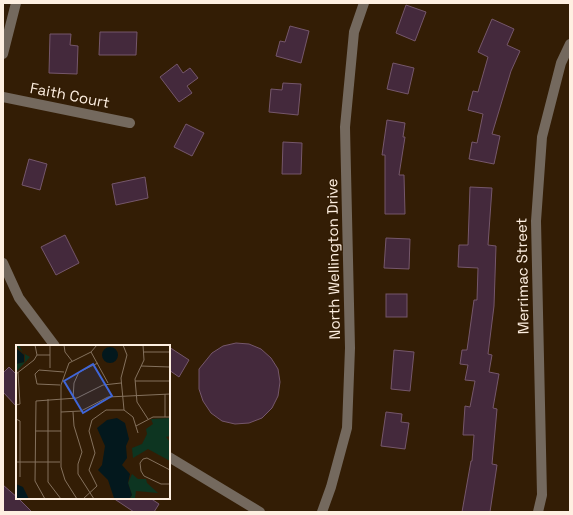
<svg xmlns="http://www.w3.org/2000/svg" width="573" height="515" font-family="'Space Grotesk',sans-serif">
<style>
.building{fill:#44293c;stroke:#75576b}
.lines{fill:none;stroke-linecap:round;stroke-linejoin:round}
.minor{stroke:#74695e;stroke-width:10}
.labels{text-anchor:middle;dominant-baseline:central;stroke-width:3;stroke-linejoin:round;paint-order:stroke}
.street-label{font-size:15px;fill:#feefe1;stroke:#331d05}
.inset-road{fill:none;stroke:#84715d;stroke-width:1}
.view{fill:#3f66d9;fill-opacity:0.15;stroke:#3f66d9;stroke-width:2}
.inset-edge{fill:none;stroke:#feefe1;stroke-width:2}
</style>
<rect width="100%" height="100%" fill="#331d05"/>
<!-- building -->
<g class="building">
<polygon points="406,5 426,12 415,41 396,33"/>
<polygon points="492,19 514,29 507,45 520,51 511,71 492,134 500,136 494,164 469,159 472,142 477,143 483,114 468,110 473,91 478,92 488,57 478,52"/>
<polygon points="290,26 309,31 301,63 276,56 280,41 285,42"/>
<polygon points="100,32 137,32 136,55 99,55"/>
<polygon points="50,34 71,34 70,45 78,46 77,74 49,73"/>
<polygon points="393,63 414,68 408,94 387,89"/>
<polygon points="177,64 183,73 190,68 198,78 187,86 192,93 179,102 160,77"/>
<polygon points="283,83 301,84 298,115 269,112 271,89 282,90"/>
<polygon points="387,120 405,123 403,137 405,137 399,175 404,175 405,214 385,214 385,155 382,155"/>
<polygon points="186,124 204,133 192,156 174,147"/>
<polygon points="283,142 302,143 301,174 282,174"/>
<polygon points="29,159 47,164 40,190 22,185"/>
<polygon points="145,177 148,198 116,205 112,184"/>
<polygon points="470,187 492,188 488,245 496,246 494,306 488,354 492,355 489,372 499,374 493,408 497,409 492,464 497,465 490,512 462,512 471,461 472,461 474,435 463,435 465,406 470,407 475,381 465,380 468,365 460,364 462,350 467,350 474,300 477,300 478,268 458,267 459,245 468,245"/>
<polygon points="65,235 79,263 56,275 41,247"/>
<polygon points="386,238 410,239 409,269 384,268"/>
<rect x="386" y="294" width="21" height="23"/>
<polygon points="236,343 249,344 261,349 271,358 278,369 280,382 278,396 272,408 262,418 249,423 235,424 222,421 211,413 203,401 199,389 199,369 212,353 223,346"/>
<polygon points="169,347 189,360 179,377 169,370"/>
<polygon points="394,350 414,352 410,391 391,389"/>
<polygon points="9,367 17,375 17,407 3,392 3,373"/>
<polygon points="386,412 402,414 401,422 409,423 405,449 381,446"/>
<polygon points="3,485 18,498 32,512 3,512"/>
<polygon points="113,498 150,498 159,504 154,512 134,512"/>
</g>
<g class="lines">
<!-- minor -->
<g class="minor">
<polyline points="3,54 16,3"/>
<polyline points="3,97 130,123"/>
<polyline points="3,263 19,298 55,346"/>
<polyline points="169,457 260,512"/>
<polyline points="322,512 331,487 347,428 350,348 345,127 354,32 364,3"/>
<polyline points="538,512 542,495 536,221 542,137 561,63 570,44"/>
</g>
</g>
<g class="labels">
<!-- street labels -->
<g class="street-label">
<text transform="translate(70 95) rotate(11)">Faith Court</text>
<text transform="translate(333 259) rotate(-91)">North Wellington Drive</text>
<text transform="translate(522 276) rotate(-91)">Merrimac Street</text>
</g>
</g>
<!-- overview -->
<g transform="translate(16 345)">
<rect width="154" height="154" fill="#331d05"/>
<path d="M0 0H3L7 8 14 12 0 27V19L9 17V10ZM154 73V91L150 92 154 97V116L132 104 117 113 116 103 126 99 131 89 130 84 137 79 135 74ZM116 129 122 134H130L131 138 142 148 120 146 119 153 114 154 116 150 112 138Z" fill="#0d3521"/>
<path d="M86 10a8 8 0 1 1 16 0a8 8 0 1 1-16 0ZM0 3 8 10V17L0 19ZM101 73 109 78 113 94 110 101 111 113 106 120 114 129 112 138 116 150 113 154 98 153 92 135 82 125 86 120 89 101 81 83 91 75ZM0 139 7 142 13 154H0Z" fill="#03181d"/>
<path class="inset-road" d="M19 0 21 10H34M34 0V23M48 0 49 7 56 16M107 0 111 10 105 33 108 65M127 0 128 15 119 34 121 57 132 74M75 7 92 38M128 7H154M125 21 154 22M0 29 18 15 21 10M119 36H154M44 40 21 39 19 29 23 25 48 27M32 54V137L45 154M57 54 58 38 63 27 82 18M0 60 4 59 2 27M45 67 65 66 92 52 154 49M57 67 58 81 66 107 62 119V129L78 154M149 72V49M0 74 4 76V132M120 81 137 72H154M19 86H45M0 117H44M154 125 131 113 127 114 124 118 125 126 128 131 145 139H154M154 126V146M29 154 19 136 20 56 61 53 87 40 105 38M61 154 49 135 45 122V40L53 18 75 7 81 0M67 154 81 141 73 125 79 108 73 86 76 75 90 65H108L117 72 122 88"/>
<path class="view" d="M77 19 96 51 67 68 48 36Z"/>
<rect width="154" height="154" class="inset-edge"/>
</g>
<!-- border -->
<rect width="573" height="515" fill="none" stroke="#feefe1" stroke-width="8"/>
</svg>
